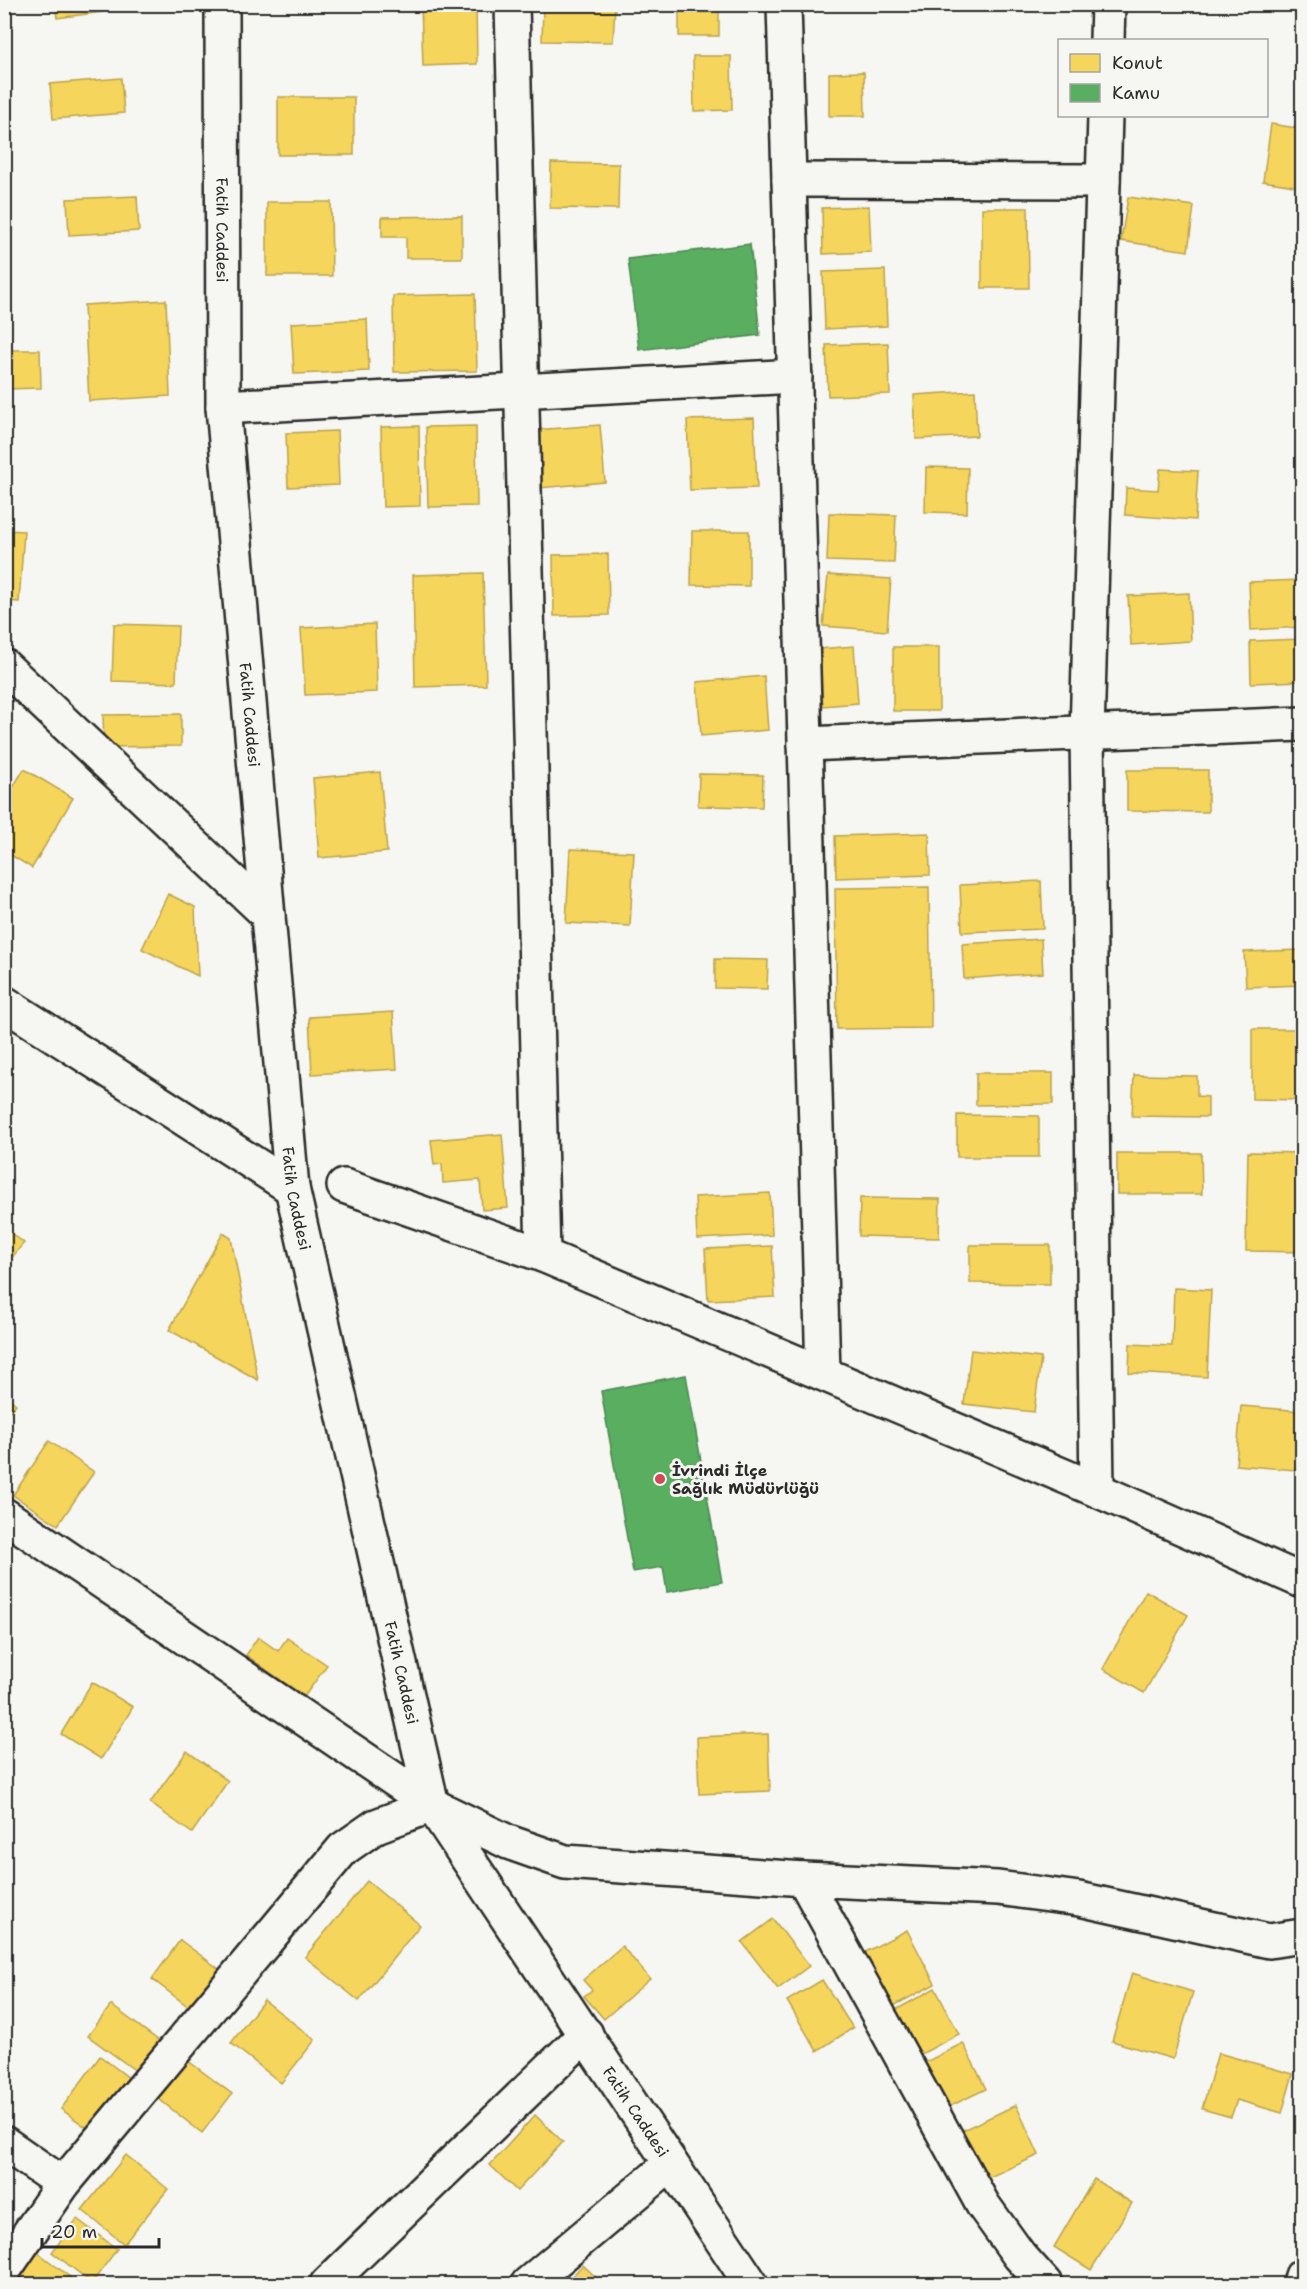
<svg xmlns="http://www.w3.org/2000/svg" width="1307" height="2289" font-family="'Shantell Sans',sans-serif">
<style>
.homes{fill:#f6d55c;stroke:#b9a24d;stroke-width:1.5}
.public{fill:#5aae61;stroke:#4c8751;stroke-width:1.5}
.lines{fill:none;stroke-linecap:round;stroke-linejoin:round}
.street-casing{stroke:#2b2b2b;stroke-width:38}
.secondary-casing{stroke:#2b2b2b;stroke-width:38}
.street{stroke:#f6f6f2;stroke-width:33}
.secondary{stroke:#f6f6f2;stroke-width:33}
.poi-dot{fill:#d1495b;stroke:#f6f6f2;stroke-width:2}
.labels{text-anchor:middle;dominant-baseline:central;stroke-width:6;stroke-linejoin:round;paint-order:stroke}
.street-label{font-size:16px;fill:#2b2b2b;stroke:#f6f6f2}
.poi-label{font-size:16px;font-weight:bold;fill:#2b2b2b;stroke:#f6f6f2;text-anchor:start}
</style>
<rect width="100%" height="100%" fill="#f6f6f2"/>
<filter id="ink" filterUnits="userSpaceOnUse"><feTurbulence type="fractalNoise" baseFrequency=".0167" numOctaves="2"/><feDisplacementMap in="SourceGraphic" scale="12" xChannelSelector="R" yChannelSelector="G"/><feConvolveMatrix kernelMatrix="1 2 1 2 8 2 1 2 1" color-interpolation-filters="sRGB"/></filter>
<g filter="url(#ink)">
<!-- homes -->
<g class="homes">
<polygon points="55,4 101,4 102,12 57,18"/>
<polygon points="421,4 476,4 477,64 423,66"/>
<polygon points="543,4 615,4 613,42 542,41"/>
<rect x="679" y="4" width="40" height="32"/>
<polygon points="693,56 731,56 732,110 694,111"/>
<polygon points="864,72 865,116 829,116 829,73"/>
<polygon points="121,78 124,113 53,119 50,84"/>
<rect x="278" y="97" width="76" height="58"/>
<polygon points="1271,124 1302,129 1301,187 1263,181"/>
<polygon points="551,163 619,164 618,209 550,208"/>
<polygon points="137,196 139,231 69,235 67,199"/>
<polygon points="1128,197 1194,206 1188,251 1121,241"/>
<polygon points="267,202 331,202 332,276 267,276"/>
<polygon points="869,206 871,252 823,254 822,208"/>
<polygon points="982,208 1028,208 1029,288 982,288"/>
<polygon points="462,216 462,258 406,258 406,237 382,237 382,217"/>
<rect x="4" y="239" width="5" height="51"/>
<polygon points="885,270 887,326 825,329 823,272"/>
<polygon points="475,294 477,371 394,372 393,296"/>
<polygon points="4,300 9,300 10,338 4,338"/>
<polygon points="166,300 170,396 89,401 84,305"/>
<polygon points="367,319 369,371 294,374 291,323"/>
<polygon points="888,343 890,394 828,396 826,345"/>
<polygon points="4,350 40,350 41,388 4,389"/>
<polygon points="975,391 977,436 916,439 914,395"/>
<polygon points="754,418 757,488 690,490 687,420"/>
<polygon points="600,425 605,482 539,488 535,430"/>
<polygon points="419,426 420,506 383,507 381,427"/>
<polygon points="476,426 477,506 428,507 426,427"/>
<polygon points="337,431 339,485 288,487 286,433"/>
<polygon points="926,467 968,468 967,513 925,512"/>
<polygon points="1160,469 1198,471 1195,520 1125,515 1126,488 1158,490"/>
<polygon points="829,513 896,515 894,563 827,561"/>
<polygon points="4,530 24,531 19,602 4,601"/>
<polygon points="692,531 749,531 749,586 691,585"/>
<polygon points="608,554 609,615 554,616 553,555"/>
<polygon points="483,573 486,685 415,687 413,575"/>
<polygon points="828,575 891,579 887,631 823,626"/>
<polygon points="1302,580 1302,627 1251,630 1249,582"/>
<polygon points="1189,593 1191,641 1131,645 1128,596"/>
<polygon points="114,624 178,626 176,683 112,681"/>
<polygon points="375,624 377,692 305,695 301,628"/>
<polygon points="1302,639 1302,681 1251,683 1250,641"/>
<polygon points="854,646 858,703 823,706 819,649"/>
<rect x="893" y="647" width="46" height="64"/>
<polygon points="764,676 768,730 701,736 697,682"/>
<polygon points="181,714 181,746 104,747 103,715"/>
<polygon points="24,769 73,798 32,868 4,851 4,802"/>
<polygon points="1127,770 1208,770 1208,812 1127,811"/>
<polygon points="380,772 387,852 319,858 313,778"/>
<polygon points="699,774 763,775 762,807 698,806"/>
<polygon points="929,833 930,875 836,878 835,836"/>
<polygon points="570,849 634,852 630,926 566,923"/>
<polygon points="1041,881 1043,929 962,932 960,885"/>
<polygon points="929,887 931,1028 837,1029 835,888"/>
<polygon points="168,894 195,907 198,976 142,949"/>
<polygon points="1041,939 1043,973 964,979 962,944"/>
<polygon points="1302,950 1302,985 1246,987 1244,952"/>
<polygon points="715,959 768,960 767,989 715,988"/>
<polygon points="393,1012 397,1069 312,1074 309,1017"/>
<polygon points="1252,1029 1302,1029 1302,1100 1252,1099"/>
<polygon points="976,1073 1053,1073 1053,1104 976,1105"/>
<polygon points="1134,1075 1197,1076 1197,1096 1208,1097 1208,1117 1132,1116"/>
<polygon points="957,1115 1039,1116 1039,1157 957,1157"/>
<polygon points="502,1134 508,1208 482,1210 480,1180 443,1183 442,1164 434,1165 431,1140"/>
<polygon points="1248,1152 1302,1153 1302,1252 1246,1251"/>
<polygon points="1117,1153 1201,1153 1202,1194 1117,1194"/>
<polygon points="770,1193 772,1235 697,1239 695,1197"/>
<polygon points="860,1198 940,1199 939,1238 859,1236"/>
<polygon points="4,1228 24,1243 4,1267"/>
<polygon points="223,1233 231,1238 258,1380 169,1330"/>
<polygon points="970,1245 1050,1245 1050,1284 970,1283"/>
<polygon points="772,1246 775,1297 708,1300 705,1249"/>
<polygon points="1174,1288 1211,1290 1207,1377 1129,1373 1130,1344 1172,1346"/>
<polygon points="971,1350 1041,1358 1034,1412 964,1404"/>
<polygon points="4,1394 16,1404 4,1418"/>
<polygon points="1241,1406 1302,1411 1302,1433 1300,1433 1296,1470 1236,1465"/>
<polygon points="49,1441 94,1472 58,1525 13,1495"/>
<polygon points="1146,1591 1188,1615 1144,1693 1103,1669"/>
<polygon points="258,1637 278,1651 287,1638 327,1665 304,1697 246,1655"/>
<polygon points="92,1682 133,1707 101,1759 61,1734"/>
<polygon points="768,1734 770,1791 699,1794 697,1737"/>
<polygon points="187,1751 228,1781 192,1833 150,1803"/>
<polygon points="367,1881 420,1925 359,2001 305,1957"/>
<polygon points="773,1919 809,1966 778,1989 742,1942"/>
<polygon points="907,1930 935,1984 884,2011 856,1957"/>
<polygon points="180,1940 219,1969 190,2008 152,1979"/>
<polygon points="622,1946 650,1979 604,2019 584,1996 592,1990 583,1980"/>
<polygon points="1132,1973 1193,1992 1173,2059 1112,2041"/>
<polygon points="822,1980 853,2028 817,2051 787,2001"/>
<polygon points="935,1988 959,2034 908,2061 885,2016"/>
<polygon points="264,2000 315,2040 281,2083 231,2043"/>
<polygon points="111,2005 159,2041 136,2071 88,2036"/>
<polygon points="963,2043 986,2089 934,2114 912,2069"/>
<polygon points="1218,2053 1293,2074 1282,2113 1237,2100 1231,2117 1202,2109"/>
<polygon points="100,2056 129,2078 90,2130 61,2109"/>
<polygon points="183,2057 232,2094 202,2133 155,2096"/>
<polygon points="1016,2105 1039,2155 974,2184 952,2135"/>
<polygon points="535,2115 563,2142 517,2191 490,2165"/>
<polygon points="126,2155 168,2189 124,2244 82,2210"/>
<polygon points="1094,2179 1132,2203 1091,2270 1054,2247"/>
<polygon points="77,2219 117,2249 92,2283 52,2252"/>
<polygon points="32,2248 70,2277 64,2284 4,2284"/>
<polygon points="583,2265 603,2284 564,2284"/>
</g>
<!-- public -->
<g class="public">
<polygon points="750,244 760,335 639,350 628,259"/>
<polygon points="686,1375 722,1582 667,1592 663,1567 633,1572 601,1391"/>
</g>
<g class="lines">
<defs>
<g id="street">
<polyline points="512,4 543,1255"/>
<polyline points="784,4 823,1373"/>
<polyline points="1107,40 1108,4"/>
<polyline points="789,180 1103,181"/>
<polyline points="223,407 795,376"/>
<polyline points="4,666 268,915"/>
<polyline points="805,744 1302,724"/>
<polyline points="344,1186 543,1255 1097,1490 1302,1581"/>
<polyline points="1097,1490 1087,733 1105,116"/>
<polyline points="804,1879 983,2205 1019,2255 1045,2284"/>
<polyline points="4,2143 63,2184"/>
<polyline points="4,2270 63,2184 343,1849 376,1826 432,1805 508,1842 565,1862 804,1879 998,1888 1079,1899 1269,1941 1302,1936"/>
<polyline points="327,2284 586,2034"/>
<polyline points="528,2284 671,2164"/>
<polyline points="1300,2284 1302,2276"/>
</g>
<g id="secondary">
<path id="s1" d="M222 4 223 407 292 1188 432 1805 751 2284"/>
<polyline points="4,1003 292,1188"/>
<polyline points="4,1515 432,1805"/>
</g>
</defs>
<!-- street casing -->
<use href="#street" class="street-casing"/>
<!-- secondary casing -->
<use href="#secondary" class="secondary-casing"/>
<!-- street -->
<use href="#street" class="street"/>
<!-- secondary -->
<use href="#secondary" class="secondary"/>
</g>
</g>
<!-- markers -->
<circle class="poi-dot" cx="660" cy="1479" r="6"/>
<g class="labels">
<!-- street labels -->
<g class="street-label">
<text stroke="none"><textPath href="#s1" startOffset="226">Fatih Caddesi</textPath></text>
<text stroke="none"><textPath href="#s1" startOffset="712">Fatih Caddesi</textPath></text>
<text stroke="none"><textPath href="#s1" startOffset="1198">Fatih Caddesi</textPath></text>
<text stroke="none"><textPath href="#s1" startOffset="1684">Fatih Caddesi</textPath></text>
<text stroke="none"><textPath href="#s1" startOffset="2188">Fatih Caddesi</textPath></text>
</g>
<!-- poi labels -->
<g class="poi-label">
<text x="672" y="1470">İvrindi İlçe<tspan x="672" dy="18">Sağlık Müdürlüğü</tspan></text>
</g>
</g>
<!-- margin -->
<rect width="1307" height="2289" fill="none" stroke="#f6f6f2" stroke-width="24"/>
<rect x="12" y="12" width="1283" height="2265" fill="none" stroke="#2b2b2b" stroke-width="2" filter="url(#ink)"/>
<!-- legend -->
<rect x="1058" y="39" width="210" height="78" fill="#f6f6f2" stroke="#a5a5a2" stroke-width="1.5"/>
<rect x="1070" y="54" width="30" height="18" fill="#f6d55c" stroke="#a5a5a2" stroke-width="1.5"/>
<text x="1112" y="69" font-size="18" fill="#2b2b2b">Konut</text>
<rect x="1070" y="84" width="30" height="18" fill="#5aae61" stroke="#a5a5a2" stroke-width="1.5"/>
<text x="1112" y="99" font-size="18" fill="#2b2b2b">Kamu</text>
<!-- scale -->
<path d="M42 2238v9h117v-9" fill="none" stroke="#2b2b2b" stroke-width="3"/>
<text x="51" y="2238" font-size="18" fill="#2b2b2b" stroke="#f6f6f2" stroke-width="4.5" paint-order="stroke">20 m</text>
</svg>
